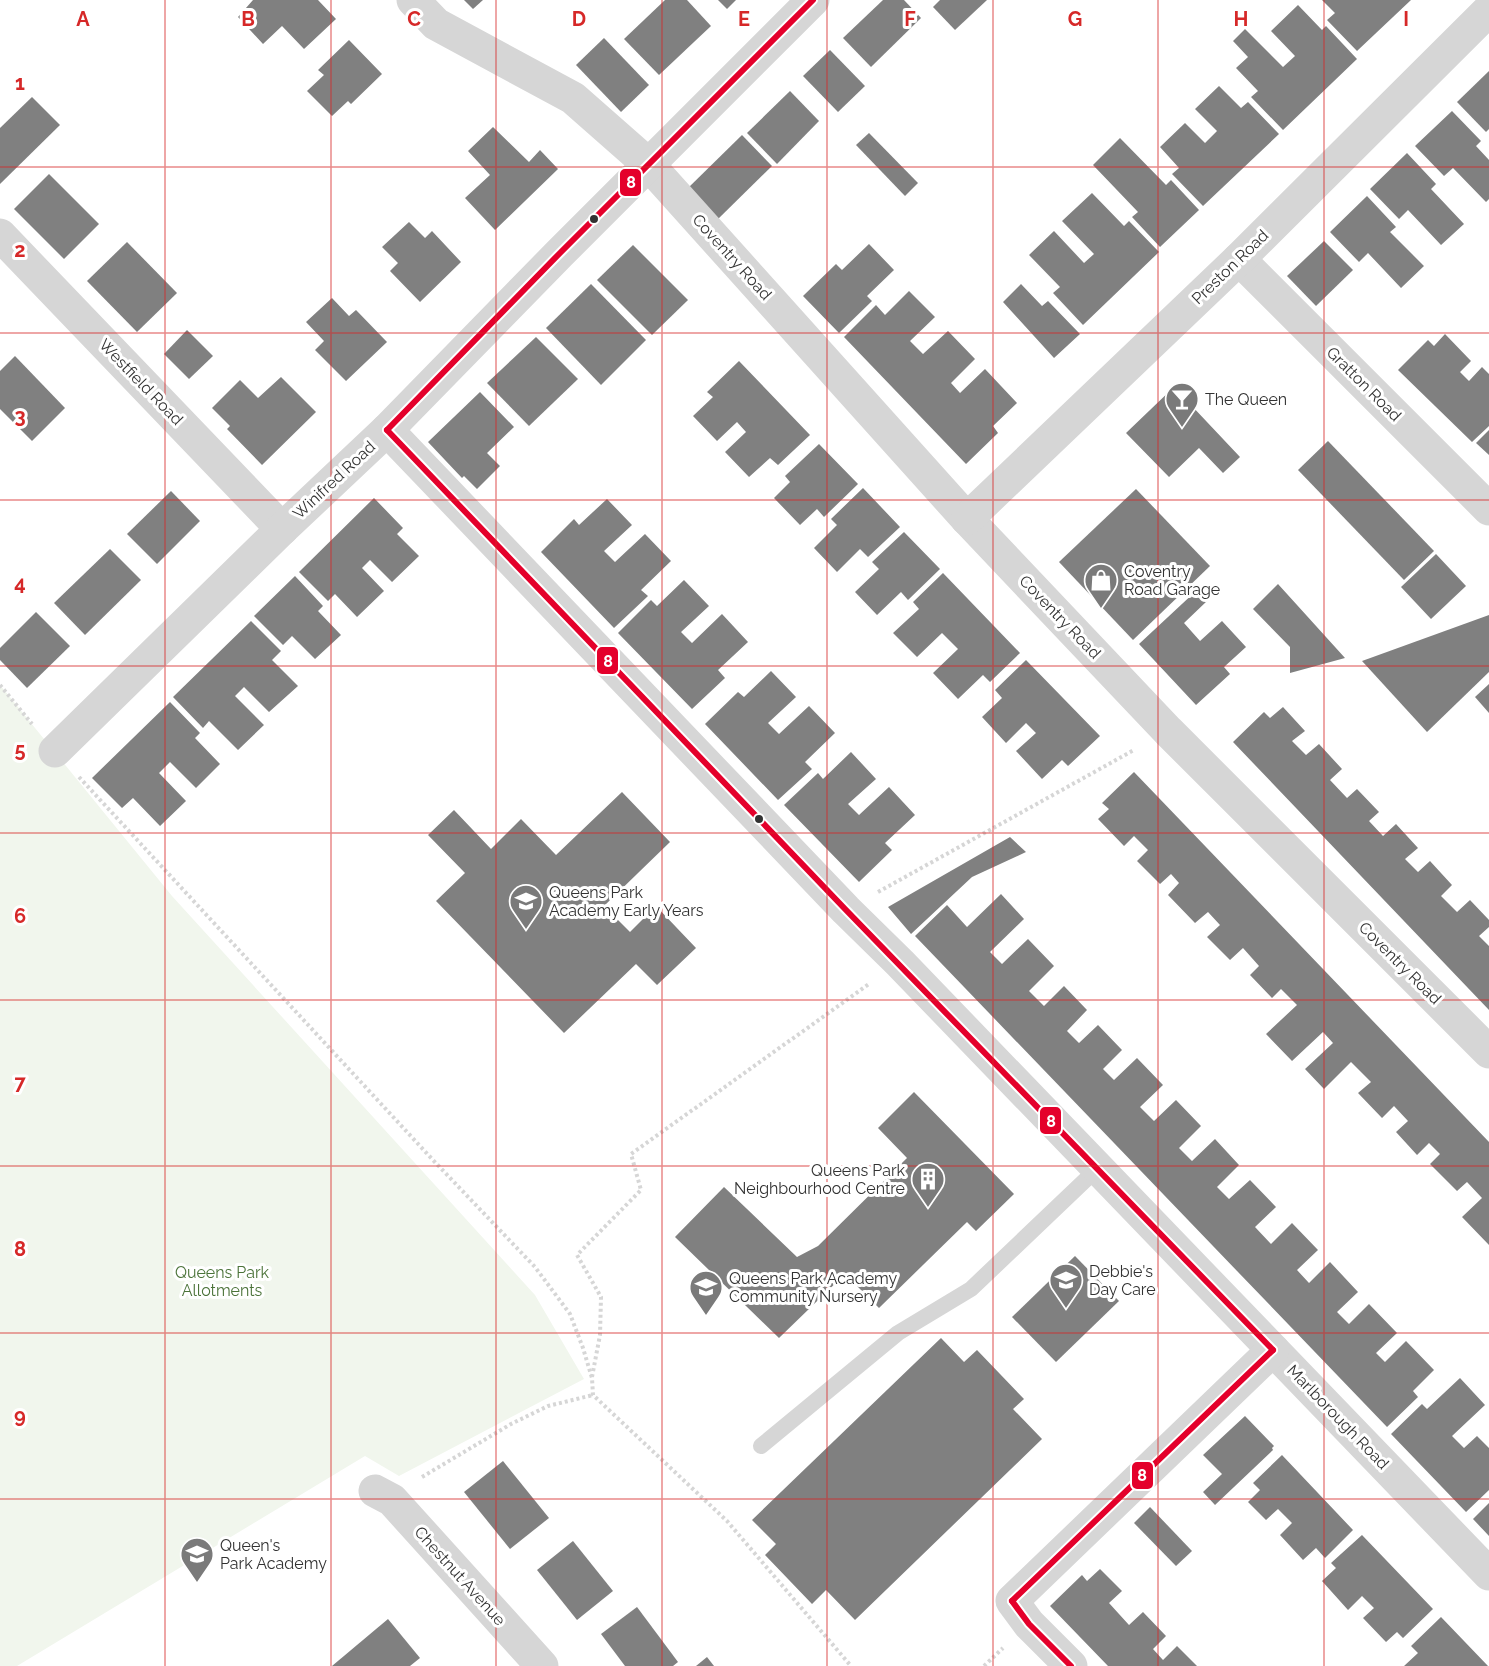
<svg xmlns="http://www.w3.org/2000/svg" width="1489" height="1666" font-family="Raleway,sans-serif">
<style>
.green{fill:#f1f6ed}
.building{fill:#808080}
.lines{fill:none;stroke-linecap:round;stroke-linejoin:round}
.path{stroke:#d6d6d6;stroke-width:4;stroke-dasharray:3 3;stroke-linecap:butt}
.service{stroke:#d6d6d6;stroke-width:16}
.minor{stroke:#d6d6d6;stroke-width:33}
.bus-1-casing{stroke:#fff;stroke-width:10}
.bus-1{stroke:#e4002b;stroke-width:6}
.grid{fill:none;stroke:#d62828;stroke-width:1.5;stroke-opacity:0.55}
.bus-dot{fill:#323232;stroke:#fff;stroke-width:2}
.labels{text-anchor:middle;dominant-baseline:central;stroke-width:6;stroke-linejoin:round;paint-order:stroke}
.street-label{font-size:16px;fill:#323232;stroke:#fff}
.poi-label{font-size:16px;fill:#323232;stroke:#fff;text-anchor:start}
.park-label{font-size:16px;fill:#4b7339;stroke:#fff}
.grid-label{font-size:20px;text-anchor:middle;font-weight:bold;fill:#d62828;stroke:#fff;stroke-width:6;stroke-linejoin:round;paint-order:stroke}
.line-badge{stroke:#fff;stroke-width:2}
.badge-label{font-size:16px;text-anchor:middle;font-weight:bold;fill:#fff}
</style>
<rect width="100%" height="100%" fill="#fff"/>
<!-- green -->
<polygon class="green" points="0,685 172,896 535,1295 584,1379 399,1476 365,1456 17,1666 0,1666"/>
<!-- building -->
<g class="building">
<polygon points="253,0 318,0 336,19 304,49 282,26 263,44 238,17"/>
<polygon points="464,0 483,0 473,9"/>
<polygon points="665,0 687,0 711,26 659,75 624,39"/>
<polygon points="718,0 736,0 727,9"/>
<polygon points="883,0 904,0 921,18 871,67 843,38"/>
<polygon points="940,0 987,0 955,30 933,7"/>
<polygon points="1322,0 1411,0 1357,51 1327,20 1335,13"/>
<polygon points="1298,5 1322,30 1326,26 1357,59 1283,130 1251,97 1258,91 1236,68 1248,57 1233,41 1245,29 1283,67 1295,56 1271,31"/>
<polygon points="604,38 649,85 621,112 576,65"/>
<polygon points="349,40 382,74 351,104 348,101 332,116 307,91 324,75 318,70"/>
<polygon points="830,50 865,86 838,112 803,76"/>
<polygon points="1489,71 1489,129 1486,132 1457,102"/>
<polygon points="1219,86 1241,108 1248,102 1279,134 1203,206 1172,174 1179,168 1160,147 1185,123 1205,143 1217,131 1195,109"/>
<polygon points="790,91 819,121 777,164 747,133"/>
<polygon points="32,97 60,125 0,184 0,128"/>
<polygon points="1452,111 1481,141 1476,146 1489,160 1489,199 1486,202 1453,168 1444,176 1415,146"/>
<polygon points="493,127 529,162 540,150 558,169 495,230 465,198 490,175 468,151"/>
<polygon points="869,133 918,183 905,196 856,145"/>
<polygon points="742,135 772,166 716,221 686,190"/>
<polygon points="1120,138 1166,185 1171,180 1199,210 1160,247 1132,217 1138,212 1093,165"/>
<polygon points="1407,153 1436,184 1431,189 1464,224 1441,245 1408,210 1399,219 1370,189"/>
<polygon points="49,174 99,224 64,259 14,209"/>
<polygon points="1092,193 1124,226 1129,221 1159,252 1083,325 1053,293 1060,287 1029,255 1054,231 1084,263 1094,254 1062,221"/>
<polygon points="1367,196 1396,227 1390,232 1424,266 1401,288 1368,253 1359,262 1330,232"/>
<polygon points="409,222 425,238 432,231 461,262 420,302 390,271 398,263 382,247"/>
<polygon points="1324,241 1353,270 1316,306 1287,276"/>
<polygon points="127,242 177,293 137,332 87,281"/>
<polygon points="869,244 894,270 867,296 872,301 839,333 803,296 836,264 842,270"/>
<polygon points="633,245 688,300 652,335 597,280"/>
<polygon points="591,284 646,340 601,385 546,328"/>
<polygon points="1021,284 1042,306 1048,301 1080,334 1054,358 1003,302"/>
<polygon points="909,291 935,317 910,341 923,354 948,331 975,359 951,383 960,393 985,369 1017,403 993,426 998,433 966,464 844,337 876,305 885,315"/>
<polygon points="332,298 349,316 356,310 387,342 346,381 315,350 324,341 306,322"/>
<polygon points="187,330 213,356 189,379 164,354"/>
<polygon points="1445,334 1471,361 1460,372 1469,381 1482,367 1489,374 1489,426 1472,442 1398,370 1428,340 1434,346"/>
<polygon points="536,337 578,379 529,426 487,383"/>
<polygon points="15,356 65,408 32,441 0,409 0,371"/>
<polygon points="739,361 810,435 778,465 770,458 749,477 725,452 746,432 737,422 717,441 693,416 713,397 707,392"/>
<polygon points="281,377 316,412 262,465 227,429 230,426 212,408 240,380 258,398"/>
<polygon points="1174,387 1240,457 1223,473 1199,448 1169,477 1126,433"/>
<polygon points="480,392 514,427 487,453 500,466 477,489 464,476 462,478 428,442"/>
<polygon points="1489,430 1489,455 1476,443"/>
<polygon points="1328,441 1434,551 1404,580 1298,470"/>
<polygon points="819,444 858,484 824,517 817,509 800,525 774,498 790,482 785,476"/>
<polygon points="863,488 900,527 868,557 860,549 837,572 814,548 837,525 831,519"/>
<polygon points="1136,489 1210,566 1133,640 1059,562"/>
<polygon points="171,491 200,521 157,564 127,534"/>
<polygon points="374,498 403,528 397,534 419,556 392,582 370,560 362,568 384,591 357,617 335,594 328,601 299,572"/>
<polygon points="607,499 632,525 604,551 615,562 645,534 671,561 641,590 648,596 614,628 541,552 574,519 579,525"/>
<polygon points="904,532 940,569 908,600 901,592 877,615 855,592 879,569 872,562"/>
<polygon points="110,549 141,580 85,635 54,603"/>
<polygon points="1436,554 1466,586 1431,619 1401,587"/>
<polygon points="943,573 1020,653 990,682 983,675 958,699 933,673 958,649 942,633 917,657 893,633 919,609 913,602"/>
<polygon points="295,576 323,606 318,611 341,635 315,659 292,636 283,645 254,616"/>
<polygon points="684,580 709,606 681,632 692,643 722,614 748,642 718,670 725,678 692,709 618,633 651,600 657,606"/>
<polygon points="1278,584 1345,658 1290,673 1290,647 1253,609"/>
<polygon points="1197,590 1207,601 1184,623 1200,641 1222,621 1246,647 1224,667 1230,674 1196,705 1139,644"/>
<polygon points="36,612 70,646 27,688 0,660 0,648"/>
<polygon points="1489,615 1489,672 1427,732 1362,661"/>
<polygon points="251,621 281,651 272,660 298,686 269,712 244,687 235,696 264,725 238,750 209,721 203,728 173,697"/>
<polygon points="1026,660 1100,736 1068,766 1062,760 1042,779 1016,751 1036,733 1026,723 1006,743 982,717 1002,698 995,690"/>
<polygon points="771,671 796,697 768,723 779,734 809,706 835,733 805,762 812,769 778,800 705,724 738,692 744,697"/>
<polygon points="1489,684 1489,713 1475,697"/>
<polygon points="170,702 200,733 195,738 220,764 196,788 170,762 159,773 186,801 160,826 133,798 122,808 92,778"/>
<polygon points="1283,707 1305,731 1292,741 1306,755 1319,744 1342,769 1330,780 1347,798 1357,789 1379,812 1369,821 1383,836 1396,824 1418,848 1405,859 1418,872 1430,861 1452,885 1441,896 1457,912 1470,900 1489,920 1489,927 1479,936 1489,946 1489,1010 1233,742 1264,712 1270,718"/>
<polygon points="851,752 876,779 848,804 859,815 889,787 915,815 885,843 892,850 859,882 784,805 818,773 823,779"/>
<polygon points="1134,772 1489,1142 1489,1245 1462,1217 1482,1198 1467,1182 1457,1191 1430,1164 1440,1154 1429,1143 1417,1155 1396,1132 1408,1121 1394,1106 1382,1118 1358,1093 1371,1082 1351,1062 1324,1089 1305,1069 1333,1043 1323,1032 1292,1061 1266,1034 1297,1005 1281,989 1272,998 1250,975 1259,966 1243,948 1230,960 1207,937 1220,925 1208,912 1195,923 1168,895 1179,883 1171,874 1160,884 1137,861 1148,850 1134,836 1124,846 1098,819 1109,809 1102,803"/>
<polygon points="622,792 670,842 604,906 630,932 656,906 696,948 657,985 636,964 564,1033 436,901 465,873 428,835 454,810 491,849 521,819 556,855"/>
<polygon points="1010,837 1026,852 972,877 911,934 888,907"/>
<polygon points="1001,894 1024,919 990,952 1002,964 1028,939 1054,966 1029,991 1044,1006 1064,986 1087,1010 1067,1031 1079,1043 1098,1025 1122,1050 1103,1069 1114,1080 1137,1058 1163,1085 1140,1107 1154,1121 1176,1100 1201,1126 1179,1148 1192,1161 1215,1139 1239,1165 1217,1187 1229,1199 1250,1180 1276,1207 1255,1227 1271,1244 1292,1223 1318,1250 1297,1270 1309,1283 1330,1262 1358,1292 1337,1312 1349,1324 1369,1304 1397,1333 1376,1353 1385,1362 1406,1341 1434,1370 1413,1391 1418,1397 1387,1427 915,936 947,905 967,927"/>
<polygon points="914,1092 1014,1194 976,1231 967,1222 879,1308 845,1274 779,1338 675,1237 724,1187 797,1257 818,1246 907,1158 878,1128"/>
<polygon points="1075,1256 1119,1301 1056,1362 1012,1317"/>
<polygon points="941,1338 964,1362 977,1350 1024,1399 1013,1409 1042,1439 855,1620 826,1590 812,1604 765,1555 776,1544 752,1520"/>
<polygon points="1460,1378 1485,1405 1452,1436 1464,1448 1477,1436 1489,1448 1489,1490 1466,1512 1391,1434 1422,1404 1427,1409"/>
<polygon points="1245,1416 1274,1446 1272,1448 1273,1450 1215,1505 1203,1492 1222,1474 1203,1455"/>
<polygon points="1282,1455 1353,1530 1325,1558 1316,1548 1303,1560 1280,1535 1292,1523 1278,1509 1266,1520 1248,1502 1260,1490 1253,1483"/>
<polygon points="503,1461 549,1518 510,1549 464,1492"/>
<polygon points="1489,1503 1489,1536 1473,1519"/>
<polygon points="1150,1507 1192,1551 1176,1566 1134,1523"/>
<polygon points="1362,1535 1433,1609 1403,1638 1397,1632 1386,1642 1363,1618 1374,1608 1362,1596 1348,1610 1322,1581 1336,1568 1331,1563"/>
<polygon points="573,1541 613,1591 577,1620 537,1570"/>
<polygon points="1100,1569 1122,1591 1109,1603 1129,1625 1143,1612 1166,1636 1153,1649 1163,1660 1177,1646 1197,1666 1108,1666 1050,1606 1082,1575 1087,1581"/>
<polygon points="637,1607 678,1662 673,1666 625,1666 601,1634"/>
<polygon points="1441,1617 1488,1666 1404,1666 1418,1653 1411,1646"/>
<polygon points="388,1619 420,1658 410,1666 332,1666"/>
<polygon points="707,1657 714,1666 696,1666"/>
</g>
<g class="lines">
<!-- path -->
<g class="path">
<polyline points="0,685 32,724"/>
<polyline points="79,777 432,1159 535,1267 570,1314 583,1348 592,1378 593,1395 727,1521 851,1666"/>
<polyline points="878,892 1134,750"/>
<polyline points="592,1377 600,1335 601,1297 577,1255 641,1190 631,1154 869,984"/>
<polyline points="422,1477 511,1424 548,1406 593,1395"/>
<polyline points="984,1666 1003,1648"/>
</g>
<!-- service -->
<polyline class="service" points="761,1446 898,1333 971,1289 1098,1168"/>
<!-- minor -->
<g class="minor">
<polyline points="413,0 436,24 573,98 648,164 967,519 1168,731 1489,1052"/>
<polyline points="0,235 282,529"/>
<polyline points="1239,259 1489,509"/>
<polyline points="387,430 846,910 900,963 1489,1574"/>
<polyline points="967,519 1239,259 1489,10"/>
<polyline points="55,751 282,529 387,430 560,253 813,0"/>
<polyline points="375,1491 392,1500 542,1666"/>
<polyline points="1071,1666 1029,1624 1012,1601 1273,1350"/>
</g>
<defs>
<g id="bus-1">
<polyline points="387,430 846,910 1273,1350"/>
<polyline points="387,430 560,253 813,0"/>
<polyline points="1012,1601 1273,1350"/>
<polyline points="1012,1601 1029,1624 1071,1666"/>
</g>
</defs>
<!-- bus-1 casing -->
<use href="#bus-1" class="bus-1-casing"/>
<!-- bus-1 -->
<use href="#bus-1" class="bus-1"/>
</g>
<!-- grid -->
<path class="grid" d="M165 0V1666M331 0V1666M496 0V1666M662 0V1666M827 0V1666M993 0V1666M1158 0V1666M1324 0V1666M0 167H1489M0 333H1489M0 500H1489M0 666H1489M0 833H1489M0 1000H1489M0 1166H1489M0 1333H1489M0 1499H1489"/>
<!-- icons -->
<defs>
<symbol id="bar-pin" viewBox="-11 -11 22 30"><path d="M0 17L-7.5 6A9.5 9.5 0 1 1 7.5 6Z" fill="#7a7a7a" stroke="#fff"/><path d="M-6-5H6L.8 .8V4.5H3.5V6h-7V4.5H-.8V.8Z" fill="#fff"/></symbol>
<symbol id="shop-pin" viewBox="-11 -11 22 30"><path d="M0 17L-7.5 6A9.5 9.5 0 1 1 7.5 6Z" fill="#7a7a7a" stroke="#fff"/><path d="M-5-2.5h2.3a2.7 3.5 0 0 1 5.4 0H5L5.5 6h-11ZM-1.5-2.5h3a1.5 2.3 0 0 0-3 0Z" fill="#fff"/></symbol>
<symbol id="school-pin" viewBox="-11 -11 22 30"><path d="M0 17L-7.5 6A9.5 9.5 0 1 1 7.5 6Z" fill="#7a7a7a" stroke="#fff"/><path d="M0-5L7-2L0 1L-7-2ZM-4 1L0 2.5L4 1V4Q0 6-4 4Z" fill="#fff"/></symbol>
<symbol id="building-pin" viewBox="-11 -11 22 30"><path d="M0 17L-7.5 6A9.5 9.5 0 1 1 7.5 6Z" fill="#7a7a7a" stroke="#fff"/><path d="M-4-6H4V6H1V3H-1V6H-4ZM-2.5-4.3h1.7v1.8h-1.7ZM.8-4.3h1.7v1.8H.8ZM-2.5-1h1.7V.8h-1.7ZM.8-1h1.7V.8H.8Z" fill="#fff"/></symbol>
</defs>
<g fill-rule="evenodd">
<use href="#bar-pin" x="1163" y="380" width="38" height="52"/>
<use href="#shop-pin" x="1082" y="561" width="38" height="52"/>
<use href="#school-pin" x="507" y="882" width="38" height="52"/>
<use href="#building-pin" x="909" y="1160" width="38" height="52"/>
<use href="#school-pin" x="1047" y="1261" width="38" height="52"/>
<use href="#school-pin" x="687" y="1268" width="38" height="52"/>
<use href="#school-pin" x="178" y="1535" width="38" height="52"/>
</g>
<!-- markers -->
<g class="bus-dot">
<circle cx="594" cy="219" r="5"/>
<circle cx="759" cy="819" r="5"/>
</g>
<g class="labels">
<!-- street labels -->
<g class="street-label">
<text transform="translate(732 257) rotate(48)">Coventry Road</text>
<text transform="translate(1230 267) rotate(-44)">Preston Road</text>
<text transform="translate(141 382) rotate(46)">Westfield Road</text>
<text transform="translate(1364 384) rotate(45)">Gratton Road</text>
<text transform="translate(334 480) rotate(-43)">Winifred Road</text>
<text transform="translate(1060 617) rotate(46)">Coventry Road</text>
<text transform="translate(1400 963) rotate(45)">Coventry Road</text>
<text transform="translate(1338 1417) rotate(46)">Marlborough Road</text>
<text transform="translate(460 1576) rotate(48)">Chestnut Avenue</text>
</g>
<!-- poi labels -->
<g class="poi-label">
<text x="1205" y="399">The Queen</text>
<text x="1124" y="571">Coventry<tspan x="1124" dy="18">Road Garage</tspan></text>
<text x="549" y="892">Queens Park<tspan x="549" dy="18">Academy Early Years</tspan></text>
<text x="905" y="1170" text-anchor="end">Queens Park<tspan x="905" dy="18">Neighbourhood Centre</tspan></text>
<text x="1089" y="1271">Debbie's<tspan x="1089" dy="18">Day Care</tspan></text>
<text x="729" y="1278">Queens Park Academy<tspan x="729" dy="18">Community Nursery</tspan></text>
<text x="220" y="1545">Queen's<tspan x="220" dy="18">Park Academy</tspan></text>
</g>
<!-- park labels -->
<g class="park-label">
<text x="222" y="1272">Queens Park<tspan x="222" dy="18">Allotments</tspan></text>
</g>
</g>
<g class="grid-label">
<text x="83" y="26">A</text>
<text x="248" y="26">B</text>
<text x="414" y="26">C</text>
<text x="579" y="26">D</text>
<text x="744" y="26">E</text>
<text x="910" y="26">F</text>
<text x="1075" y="26">G</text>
<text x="1241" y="26">H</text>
<text x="1406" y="26">I</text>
<text x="20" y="90">1</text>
<text x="20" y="257">2</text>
<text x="20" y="423">3</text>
<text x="20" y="590">4</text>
<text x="20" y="757">5</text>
<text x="20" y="923">6</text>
<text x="20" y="1090">7</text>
<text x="20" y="1256">8</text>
<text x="20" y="1423">9</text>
</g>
<g class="line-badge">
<rect x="619" y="168" width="23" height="29" rx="6" fill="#e4002b"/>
<rect x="596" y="646" width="23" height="29" rx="6" fill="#e4002b"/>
<rect x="1039" y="1106" width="23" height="29" rx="6" fill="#e4002b"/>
<rect x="1131" y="1461" width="23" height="29" rx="6" fill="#e4002b"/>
</g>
<g class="badge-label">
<text x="631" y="188">8</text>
<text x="608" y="667">8</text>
<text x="1051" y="1127">8</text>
<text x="1142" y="1481">8</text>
</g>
</svg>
